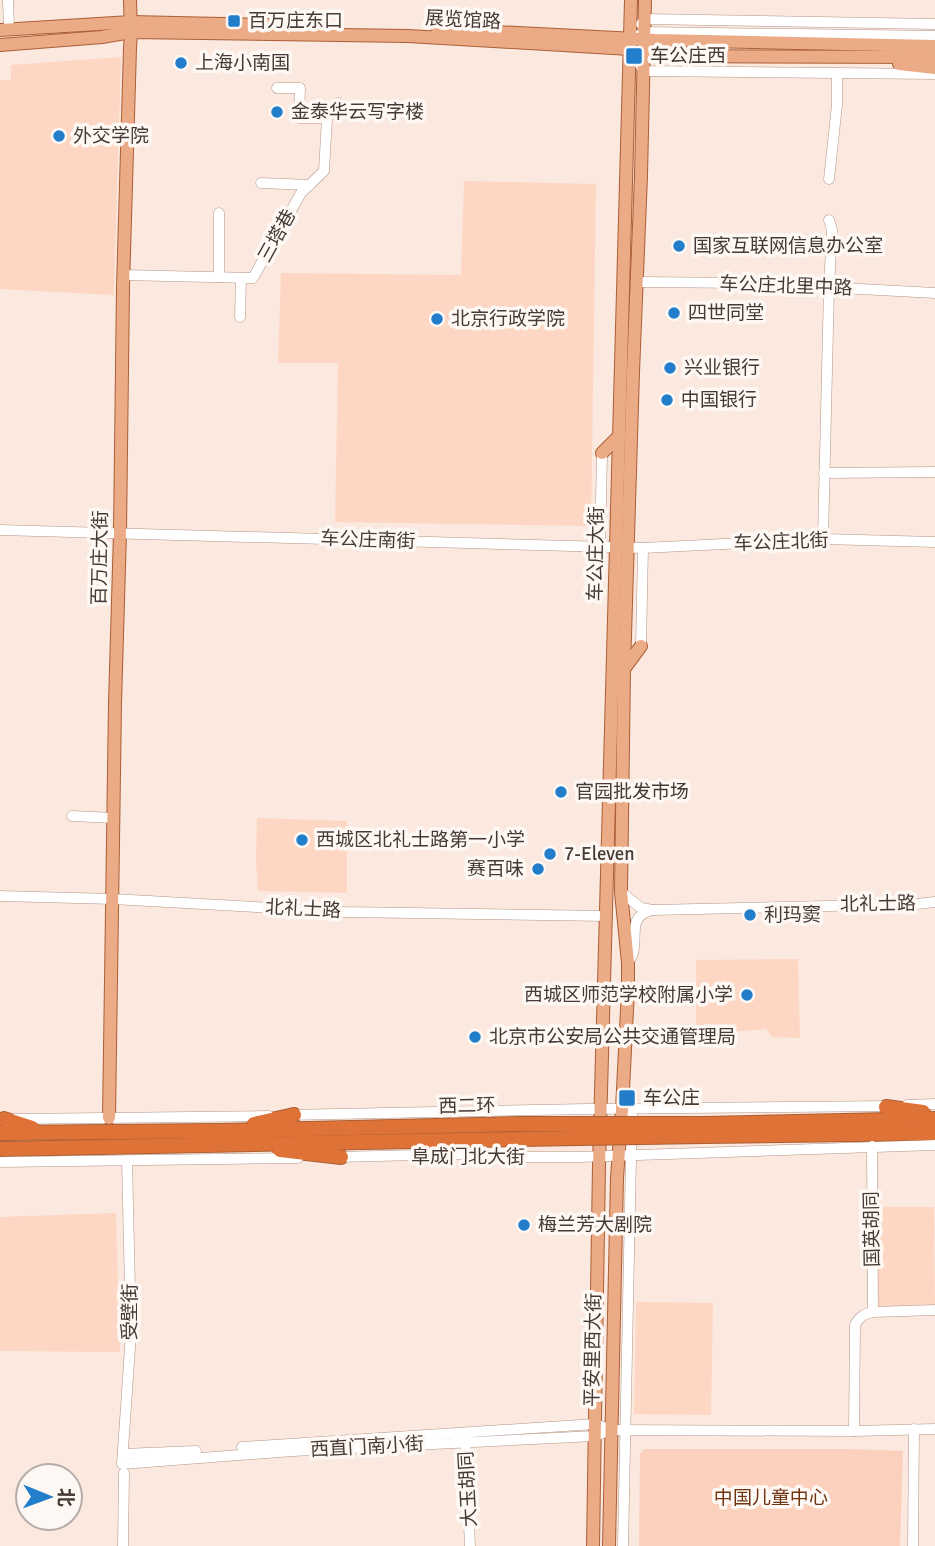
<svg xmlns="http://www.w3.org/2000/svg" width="935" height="1546" font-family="Signika,'Noto Sans SC',sans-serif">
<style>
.built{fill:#fed7c4}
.green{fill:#fbd0bc}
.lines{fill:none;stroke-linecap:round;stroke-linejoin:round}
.minor-casing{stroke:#b39587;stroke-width:11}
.major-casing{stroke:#aa5f36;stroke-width:14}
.highway-casing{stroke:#aa5f36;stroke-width:16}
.minor{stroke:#fff;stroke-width:10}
.major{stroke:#ecab87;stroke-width:12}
.highway{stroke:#df7337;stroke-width:14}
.highway-bridge-casing{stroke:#aa5f36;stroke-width:16;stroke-linecap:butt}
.highway-bridge{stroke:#df7337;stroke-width:14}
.poi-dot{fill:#227dca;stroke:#fef8f5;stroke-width:2.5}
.labels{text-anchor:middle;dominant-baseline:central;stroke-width:7;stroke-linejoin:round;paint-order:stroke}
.street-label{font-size:19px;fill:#473a34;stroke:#fef8f5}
.poi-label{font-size:19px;fill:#473a34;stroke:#fef8f5;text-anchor:start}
.park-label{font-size:19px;fill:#6f3411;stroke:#fef8f5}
</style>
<rect width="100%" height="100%" fill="#fbe8df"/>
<!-- built -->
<g class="built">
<polygon points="121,57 114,295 0,289 0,80 11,80 11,65"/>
<polygon points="464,181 596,184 591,526 335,522 338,363 278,363 281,273 461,275"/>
<polygon points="257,818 347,821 347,893 258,891 256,860"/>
<polygon points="798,959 800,1038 772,1037 766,1029 696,1035 696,960"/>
<polygon points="874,1207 934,1207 935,1305 877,1307"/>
<polygon points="116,1213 120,1352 0,1351 0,1217"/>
<polygon points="636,1302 713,1303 711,1415 634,1414"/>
</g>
<!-- green -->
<polygon class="green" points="644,1449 846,1449 903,1451 900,1546 639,1546 640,1454"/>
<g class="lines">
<defs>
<g id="minor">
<polyline points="8,0 9,30"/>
<polyline points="641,24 645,19 935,24"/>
<polyline points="639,35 645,32 935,36"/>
<polyline points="630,49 644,71 935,74"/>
<polyline points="277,88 300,88 299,118 327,118"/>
<polyline points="829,179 837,105 837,73"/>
<polyline points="261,183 310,185"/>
<polyline points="123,275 253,278 301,193 324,171 327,118 338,103"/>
<polyline points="219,277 219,213"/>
<polyline points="637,282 747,283 935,293"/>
<polyline points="240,317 241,278"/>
<polyline points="824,473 935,472"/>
<polyline points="0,530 643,548 823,539 935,542"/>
<polyline points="823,539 829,287 832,230 829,220"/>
<polyline points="600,547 602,453"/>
<polyline points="641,646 643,548"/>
<polyline points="72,816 114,818"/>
<polyline points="621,892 641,908 653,910 917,904 935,902"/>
<polyline points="0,896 113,899 345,912 606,916"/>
<path d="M628 963C629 961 632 956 633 953 638 934 627 916 653 910"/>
<polyline points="907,1105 935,1104"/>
<polyline points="287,1115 587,1109 892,1106"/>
<polyline points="15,1119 269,1116"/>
<polyline points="872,1146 873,1312"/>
<polyline points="337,1157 457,1154 516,1157 579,1157 935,1145"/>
<polyline points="127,1160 131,1333 122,1464 293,1451 595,1436 611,1430 854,1431 935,1429"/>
<polyline points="0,1162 298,1158"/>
<path d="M854 1431 855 1325C860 1316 864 1314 873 1312L935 1310"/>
<polyline points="465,1437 470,1546"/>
<polyline points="242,1447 595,1424 611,1430"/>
<polyline points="123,1454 196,1451"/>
<polyline points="123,1546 124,1473"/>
<polyline points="623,1546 632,1109"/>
<polyline points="913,1546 914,1429"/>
</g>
<g id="major">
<polyline points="437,29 656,40 935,46"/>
<polyline points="0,30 131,22 311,26"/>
<polyline points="0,45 102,37 131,32 408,36 630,49 644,56 935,57"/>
<polyline points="899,64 935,68"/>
<polyline points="602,453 618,437"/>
<polyline points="624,669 641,646"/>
<polyline points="109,1118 115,703 120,533 123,287 130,48 131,32 130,0"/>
<polyline points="593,1546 599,1165 631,0"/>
<polyline points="609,1546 617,1178 622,1109 628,990 628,963 621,892 624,669 633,372 641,176 645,0"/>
</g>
<g id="highway">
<polyline points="886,1107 923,1112"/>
<polyline points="4,1119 32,1128"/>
<polyline points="254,1124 294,1115"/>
<polyline points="704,1124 935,1119"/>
<polyline points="0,1133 219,1131 519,1124"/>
<polyline points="704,1136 935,1133"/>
<polyline points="0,1149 519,1139"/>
<polyline points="280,1150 341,1157"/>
</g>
</defs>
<!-- minor casing -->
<use href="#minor" class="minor-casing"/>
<!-- major casing -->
<use href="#major" class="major-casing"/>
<!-- highway casing -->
<use href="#highway" class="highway-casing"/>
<!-- minor -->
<use href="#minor" class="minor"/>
<!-- major -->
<use href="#major" class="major"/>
<!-- highway -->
<use href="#highway" class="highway"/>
<defs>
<g id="highway-bridge">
<polyline points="519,1124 704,1124"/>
<polyline points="519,1139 704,1136"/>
</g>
</defs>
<!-- highway-bridge casing -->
<use href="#highway-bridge" class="highway-bridge-casing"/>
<!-- highway-bridge -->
<use href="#highway-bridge" class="highway-bridge"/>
</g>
<!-- markers -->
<g class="poi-dot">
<rect x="227" y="14" width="14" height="14" rx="3.5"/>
<rect x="625" y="47" width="18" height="18" rx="3.5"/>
<circle cx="181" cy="63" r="7"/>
<circle cx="277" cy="112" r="7"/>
<circle cx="59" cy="136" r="7"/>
<circle cx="679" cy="246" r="7"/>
<circle cx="674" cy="313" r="7"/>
<circle cx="437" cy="319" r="7"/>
<circle cx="670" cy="368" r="7"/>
<circle cx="667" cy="400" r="7"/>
<circle cx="561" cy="792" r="7"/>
<circle cx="302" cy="840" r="7"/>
<circle cx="550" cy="854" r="7"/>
<circle cx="538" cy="869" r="7"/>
<circle cx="750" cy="915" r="7"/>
<circle cx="747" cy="995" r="7"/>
<circle cx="475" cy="1037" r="7"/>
<rect x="618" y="1089" width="18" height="18" rx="3.5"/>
<circle cx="524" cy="1225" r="7"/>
</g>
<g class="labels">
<!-- street labels -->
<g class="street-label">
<text transform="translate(463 20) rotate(3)">展览馆路</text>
<text transform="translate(277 236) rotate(-61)">三塔巷</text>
<text transform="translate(786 286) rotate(2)">车公庄北里中路</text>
<text transform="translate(368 540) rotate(2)">车公庄南街</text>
<text transform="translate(781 542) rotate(-2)">车公庄北街</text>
<text transform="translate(596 554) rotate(-89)">车公庄大街</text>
<text transform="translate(100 558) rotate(-89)">百万庄大街</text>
<text transform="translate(878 904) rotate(-1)">北礼士路</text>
<text transform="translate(303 909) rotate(3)">北礼士路</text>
<text transform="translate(467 1106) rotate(-1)">西二环</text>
<text x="468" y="1157">阜成门北大街</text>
<text transform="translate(872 1229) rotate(-91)">国英胡同</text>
<text transform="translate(130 1312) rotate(-90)">受壁街</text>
<text transform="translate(593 1350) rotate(-89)">平安里西大街</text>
<text transform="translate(367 1447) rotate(-3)">西直门南小街</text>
<text transform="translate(468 1489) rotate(-93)">大玉胡同</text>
</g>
<!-- poi labels -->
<g class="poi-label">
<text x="248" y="21">百万庄东口</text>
<text x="650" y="56">车公庄西</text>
<text x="195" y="63">上海小南国</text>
<text x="291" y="112">金泰华云写字楼</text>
<text x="73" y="136">外交学院</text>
<text x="693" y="246">国家互联网信息办公室</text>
<text x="688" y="313">四世同堂</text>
<text x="451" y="319">北京行政学院</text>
<text x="684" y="368">兴业银行</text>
<text x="681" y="400">中国银行</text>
<text x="575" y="792">官园批发市场</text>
<text x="316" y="840">西城区北礼士路第一小学</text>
<text x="564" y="854">7-Eleven</text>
<text x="524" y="869" text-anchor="end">赛百味</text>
<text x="764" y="915">利玛窦</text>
<text x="733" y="995" text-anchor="end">西城区师范学校附属小学</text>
<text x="489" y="1037">北京市公安局公共交通管理局</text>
<text x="643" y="1098">车公庄</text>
<text x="538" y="1225">梅兰芳大剧院</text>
</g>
<!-- park labels -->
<g class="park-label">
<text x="771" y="1498">中国儿童中心</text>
</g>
</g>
<!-- north arrow -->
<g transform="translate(49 1497) rotate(91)"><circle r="33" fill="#fef8f5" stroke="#b5aca8" stroke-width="2"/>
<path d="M0-5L12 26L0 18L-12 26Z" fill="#227dca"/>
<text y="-10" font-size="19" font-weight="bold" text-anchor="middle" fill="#473a34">北</text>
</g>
</svg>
